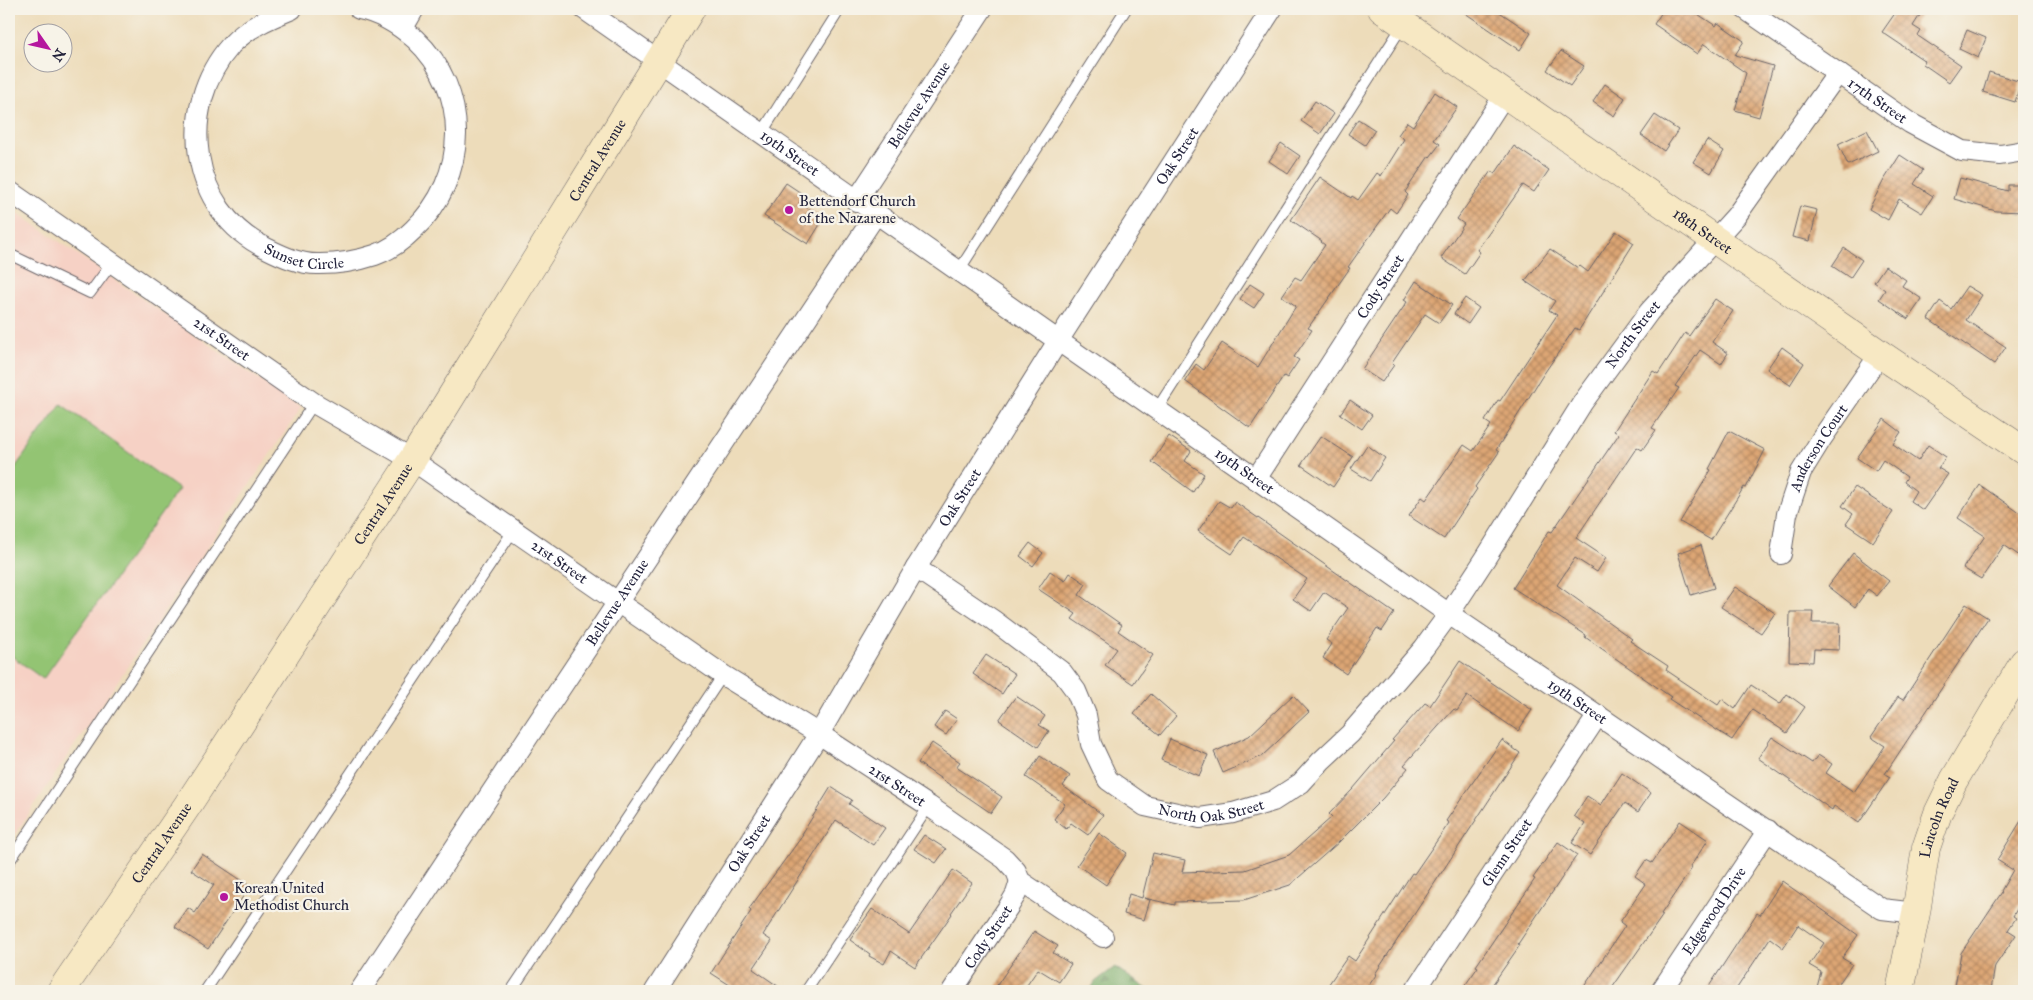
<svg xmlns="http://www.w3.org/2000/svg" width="2033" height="1000" font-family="'IM FELL Great Primer',serif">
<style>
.built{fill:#f6d1c5}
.forest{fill:url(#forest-firs);stroke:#4c6650}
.pitch{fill:#93c473;stroke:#5a7357}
.building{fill:url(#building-cross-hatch)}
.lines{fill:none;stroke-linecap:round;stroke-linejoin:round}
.lane-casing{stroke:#696367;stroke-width:12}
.street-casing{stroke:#696367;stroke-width:22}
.secondary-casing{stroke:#696367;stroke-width:29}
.lane{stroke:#fff;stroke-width:10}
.street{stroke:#fff;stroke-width:20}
.secondary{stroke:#f7e8c3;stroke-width:28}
.poi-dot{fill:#b5179e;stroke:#f7f3e8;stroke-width:2}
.labels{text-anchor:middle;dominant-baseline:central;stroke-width:4.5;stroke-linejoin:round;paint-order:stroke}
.street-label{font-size:15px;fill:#22223b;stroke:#f7f3e8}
.poi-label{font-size:15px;fill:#22223b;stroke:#f7f3e8;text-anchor:start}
</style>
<defs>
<pattern id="forest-firs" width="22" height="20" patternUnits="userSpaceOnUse" patternTransform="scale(1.25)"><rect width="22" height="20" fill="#76aa65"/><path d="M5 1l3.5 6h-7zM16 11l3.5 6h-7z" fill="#608a54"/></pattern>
<pattern id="building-cross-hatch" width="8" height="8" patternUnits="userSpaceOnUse" patternTransform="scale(1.25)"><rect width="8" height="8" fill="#dda674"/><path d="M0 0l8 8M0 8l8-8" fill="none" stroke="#b38760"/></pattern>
</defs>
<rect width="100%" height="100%" fill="#f7f3e8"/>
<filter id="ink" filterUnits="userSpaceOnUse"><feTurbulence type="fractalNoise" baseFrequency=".02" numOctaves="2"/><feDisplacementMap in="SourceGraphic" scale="10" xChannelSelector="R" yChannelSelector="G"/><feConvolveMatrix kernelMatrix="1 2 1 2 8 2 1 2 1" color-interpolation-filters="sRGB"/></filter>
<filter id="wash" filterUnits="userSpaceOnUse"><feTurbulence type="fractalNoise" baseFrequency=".0096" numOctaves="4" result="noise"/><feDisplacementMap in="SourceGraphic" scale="20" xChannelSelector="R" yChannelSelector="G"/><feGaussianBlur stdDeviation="1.12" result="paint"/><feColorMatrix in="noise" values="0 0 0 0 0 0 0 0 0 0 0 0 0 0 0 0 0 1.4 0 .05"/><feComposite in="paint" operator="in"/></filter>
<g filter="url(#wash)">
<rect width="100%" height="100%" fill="#eddcba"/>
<!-- built -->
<polygon class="built" points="9,207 301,408 9,843"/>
<!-- forest -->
<polygon class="forest" points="1115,967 1150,991 1090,991 1095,982"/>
<!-- pitch -->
<polygon class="pitch" points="61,404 179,489 43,679 9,654 9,476"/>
<g id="blocks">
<!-- building -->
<g class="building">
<polygon points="1459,9 1495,9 1531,33 1520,50"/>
<polygon points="1664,9 1690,9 1716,26 1718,23 1744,41 1735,55 1773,66 1759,117 1735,110 1746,73 1704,44 1697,54 1654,24"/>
<polygon points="1898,9 1911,9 1920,15 1913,26 1921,31 1918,36 1961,65 1949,82 1923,64 1925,61 1882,32"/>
<polygon points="1967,30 1986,38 1978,58 1959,49"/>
<polygon points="1561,51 1584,66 1570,86 1547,70"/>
<polygon points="1989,72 2021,82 2015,102 1983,92"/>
<polygon points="1605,84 1625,98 1614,116 1593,102"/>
<polygon points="1435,92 1457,107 1434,140 1440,144 1430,157 1429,156 1405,192 1408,195 1396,213 1390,208 1348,267 1350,268 1308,328 1312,330 1294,357 1299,360 1287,378 1284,376 1250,428 1185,381 1196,364 1204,370 1222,343 1258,367 1296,306 1282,296 1295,277 1301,280 1325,245 1321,242 1322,241 1291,220 1320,177 1351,198 1352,196 1358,200 1377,173 1381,176 1404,139 1398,135 1407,122 1413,126"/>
<polygon points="1315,101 1334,114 1320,134 1301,121"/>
<polygon points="1655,115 1678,130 1664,151 1641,135"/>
<polygon points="1358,119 1375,130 1365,145 1348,134"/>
<polygon points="1867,130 1878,151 1848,165 1838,144"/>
<polygon points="1707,140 1724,151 1711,173 1693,162"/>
<polygon points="1281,143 1300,156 1288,174 1269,161"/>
<polygon points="1514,146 1549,170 1534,192 1523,185 1477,250 1480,252 1465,274 1441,258 1464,224 1457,219 1491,171 1495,174"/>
<polygon points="1900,155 1923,170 1914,184 1933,196 1922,213 1899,199 1888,220 1869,209 1884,180"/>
<polygon points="1960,178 2008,191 2008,185 2024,185 2024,212 1996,211 1954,199"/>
<polygon points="786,183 804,195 799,203 824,218 808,244 764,216"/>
<polygon points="1800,206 1817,210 1810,241 1792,237"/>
<polygon points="1616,231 1634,243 1579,330 1575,328 1541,378 1496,450 1499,452 1475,487 1477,489 1444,539 1409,516 1422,497 1426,500 1464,445 1473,451 1491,425 1485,421 1498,400 1500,401 1557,315 1549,310 1555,301 1525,281 1550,249 1578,268 1580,266 1588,272"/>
<polygon points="1844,248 1862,260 1850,278 1832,266"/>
<polygon points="1885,266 1906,280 1902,286 1922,299 1908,319 1879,299 1885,290 1874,282"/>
<polygon points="1416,281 1452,305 1439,323 1425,314 1392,363 1394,365 1382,382 1362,369 1407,302 1404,300"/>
<polygon points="1250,284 1264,293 1254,308 1240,299"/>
<polygon points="1967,286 1982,295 1966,320 2006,347 1994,364 1928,319 1940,301 1951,309"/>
<polygon points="1465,298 1479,308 1468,324 1454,314"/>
<polygon points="1715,299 1733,311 1712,342 1728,353 1721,364 1700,350 1675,386 1679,388 1652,428 1656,430 1642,450 1637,447 1576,538 1606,558 1597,572 1575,558 1557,585 1632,639 1630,641 1668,666 1666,670 1718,705 1722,699 1735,709 1751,685 1780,704 1787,694 1805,707 1787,733 1752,710 1732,740 1669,699 1671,697 1585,637 1586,635 1513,588 1549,531 1552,532 1619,434 1614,431 1653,371 1658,374 1685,333 1689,336"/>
<polygon points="1782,347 1804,363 1790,385 1767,369"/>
<polygon points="1350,400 1372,415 1362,429 1340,414"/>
<polygon points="1884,419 1901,432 1893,444 1918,461 1928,445 1946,457 1938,468 1948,474 1923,510 1910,501 1916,491 1904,482 1907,477 1883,460 1876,471 1857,458"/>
<polygon points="1729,431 1765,450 1746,488 1744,487 1711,540 1680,522 1711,470 1709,469"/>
<polygon points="1169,436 1191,451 1185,461 1204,474 1193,492 1152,462"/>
<polygon points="1321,436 1353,457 1333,487 1301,465"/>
<polygon points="1367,445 1385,458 1370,481 1351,469"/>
<polygon points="1980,485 2024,516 2024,559 2004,545 1981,579 1963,568 1985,536 1958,518"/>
<polygon points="1855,487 1893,512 1873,542 1846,524 1853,514 1842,506"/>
<polygon points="1219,501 1231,508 1235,502 1394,613 1382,631 1377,628 1346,674 1323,658 1332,644 1326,640 1348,608 1324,592 1311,611 1293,599 1307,579 1244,537 1232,554 1198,531"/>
<polygon points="1030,543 1043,553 1033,566 1020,556"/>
<polygon points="1701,545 1714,588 1691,595 1678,553"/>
<polygon points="1853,553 1889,581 1877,596 1868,589 1855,607 1828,586"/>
<polygon points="1050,571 1065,581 1070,573 1086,584 1079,595 1122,625 1118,631 1153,655 1133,684 1105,665 1117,649 1072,619 1076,614 1038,589"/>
<polygon points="1735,587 1775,613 1761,633 1721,607"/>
<polygon points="1966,604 1988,618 1885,774 1890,777 1859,823 1834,806 1832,810 1758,758 1772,737 1812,763 1818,755 1832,764 1826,773 1854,792 1885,746 1871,737 1898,697 1903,700"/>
<polygon points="1790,612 1813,612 1812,623 1840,623 1839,650 1814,649 1813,662 1789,661"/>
<polygon points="986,655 1015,674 1002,694 973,674"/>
<polygon points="1460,661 1532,710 1518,731 1467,696 1457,711 1454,709 1404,765 1408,768 1383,798 1339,842 1290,885 1244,900 1175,902 1175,905 1144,898 1150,900 1144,920 1124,914 1129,894 1142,898 1153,853 1185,860 1182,872 1245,870 1289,855 1332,817 1329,814 1353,789 1394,741 1392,740 1425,703 1430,706"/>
<polygon points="1151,694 1176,716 1160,735 1134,714"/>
<polygon points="1293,695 1309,712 1262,756 1223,773 1214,752 1249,736"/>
<polygon points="1016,696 1045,716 1039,725 1049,731 1038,747 999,720"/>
<polygon points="945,711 957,719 946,735 934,727"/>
<polygon points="1170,739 1208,755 1199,776 1161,760"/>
<polygon points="1502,740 1520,753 1375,974 1376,975 1365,991 1324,991 1348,956 1355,961 1412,873 1414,874 1449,823 1446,821"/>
<polygon points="932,743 960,762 956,767 1002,797 991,813 918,763"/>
<polygon points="1040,756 1070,776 1063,786 1103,815 1088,835 1071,823 1066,829 1054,819 1065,804 1026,777"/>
<polygon points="1622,773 1651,793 1638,812 1625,803 1590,855 1572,843 1585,824 1574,816 1587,796 1601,805"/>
<polygon points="831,787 852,800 849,804 885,828 873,845 836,820 763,935 772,941 753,969 785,991 739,991 711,973 751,911 749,909 803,835 802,834"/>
<polygon points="2024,816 2024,897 2013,916 2016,918 2008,930 2016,935 1995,966 1991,990 1979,988 1978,991 1954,991 1961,953 2002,892 2001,891 2013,870 1997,860"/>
<polygon points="1680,821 1708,840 1690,867 1692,868 1661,914 1663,915 1610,991 1581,991 1625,926 1620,922 1646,884 1635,876 1646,860 1652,863"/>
<polygon points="1099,833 1127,853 1106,885 1077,865"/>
<polygon points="924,835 946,849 936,863 914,849"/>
<polygon points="1558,842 1577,855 1518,944 1520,945 1488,991 1461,991 1478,967 1476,966 1535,879 1533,878"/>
<polygon points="202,854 250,886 208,949 175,927 188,908 195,913 214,885 191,870"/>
<polygon points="953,870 972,883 951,913 952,914 915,967 891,951 884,964 869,956 870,954 850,940 872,909 909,934"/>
<polygon points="1782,881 1858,935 1842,958 1852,964 1834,991 1816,991 1821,972 1809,965 1824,943 1798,925 1783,948 1770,938 1735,991 1706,991 1757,913 1760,915"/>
<polygon points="1034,931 1058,946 1053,953 1071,964 1059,982 1038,969 1023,991 993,991"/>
</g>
</g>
</g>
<g filter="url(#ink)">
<use href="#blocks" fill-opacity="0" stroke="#696367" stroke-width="1"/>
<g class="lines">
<defs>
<g id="lane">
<polyline points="761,134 840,9"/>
<polyline points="9,254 90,293 112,263"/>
<polyline points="958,272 1126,9"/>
<polyline points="1157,409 1403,25"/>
<polyline points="9,862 314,403"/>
<polyline points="205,991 513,531"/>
<polyline points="511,991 723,675"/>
<polyline points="806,991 929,806"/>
</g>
<g id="street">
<path id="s1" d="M292 9C270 18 248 27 231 45 176 107 189 211 266 248 282 256 301 265 320 264 339 264 357 261 375 255 389 250 403 240 413 230 469 178 471 91 415 39 399 25 379 13 359 9"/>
<path id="s2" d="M584 9 1449 614 1882 909 1916 913"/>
<path id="s3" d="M1745 9 1910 123 1962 151 2000 155 2024 151"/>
<polyline points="403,28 414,9"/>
<path id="s4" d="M9 191 314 403 412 460 723 675 819 734 929 806 1005 859 1016 871 1020 881 1103 937"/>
<path id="s5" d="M856 201 982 9"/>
<path id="s6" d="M1256 479 1505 94"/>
<path id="s7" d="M1781 554 1787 514 1801 472 1822 438 1880 354"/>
<path id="s8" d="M916 568 993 620 1062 672 1076 691 1086 715 1091 744 1108 780 1145 806 1200 818 1233 813 1273 801 1301 783 1321 761 1350 734 1424 648 1449 614 1485 559 1583 402 1649 312 1736 216 1838 73"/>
<path id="s9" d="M360 991C532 732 702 472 876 214"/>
<path id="s10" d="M655 991 819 734 916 568 1058 341 1272 9"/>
<path id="s11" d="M952 991 1009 906 1016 894 1020 881"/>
<path id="s12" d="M1415 991 1598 715"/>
<path id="s13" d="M1661 991 1768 830"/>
</g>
<g id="secondary">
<path id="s14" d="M1382 9 1880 354 2024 451"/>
<path id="s15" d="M61 991 187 806 412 460 691 9"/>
<path id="s16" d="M1900 991 1916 913 1926 848 1938 813 1954 780 2024 662"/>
</g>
</defs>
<!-- lane casing -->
<use href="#lane" class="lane-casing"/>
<!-- street casing -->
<use href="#street" class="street-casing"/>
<!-- secondary casing -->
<use href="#secondary" class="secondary-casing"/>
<!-- lane -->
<use href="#lane" class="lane"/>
<!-- street -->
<use href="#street" class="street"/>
<!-- secondary -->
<use href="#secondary" class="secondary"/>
</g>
</g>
<!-- markers -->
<g class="poi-dot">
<circle cx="789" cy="210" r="5"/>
<circle cx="224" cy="897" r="5"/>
</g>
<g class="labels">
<!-- street labels -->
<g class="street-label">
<text stroke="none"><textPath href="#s3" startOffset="161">17th Street</textPath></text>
<text stroke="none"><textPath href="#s5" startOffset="115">Bellevue Avenue</textPath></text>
<text stroke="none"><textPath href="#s2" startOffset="251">19th Street</textPath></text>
<text stroke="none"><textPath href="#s10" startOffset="985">Oak Street</textPath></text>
<text stroke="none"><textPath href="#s15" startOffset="989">Central Avenue</textPath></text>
<text stroke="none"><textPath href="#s14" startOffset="390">18th Street</textPath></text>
<text stroke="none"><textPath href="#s1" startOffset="349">Sunset Circle</textPath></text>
<text stroke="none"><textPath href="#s6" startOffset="229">Cody Street</textPath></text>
<text stroke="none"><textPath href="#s8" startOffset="1068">North Street</textPath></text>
<text stroke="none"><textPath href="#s4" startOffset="259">21st Street</textPath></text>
<text stroke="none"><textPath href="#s7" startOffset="114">Anderson Court</textPath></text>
<text stroke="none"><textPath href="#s2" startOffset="806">19th Street</textPath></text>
<text stroke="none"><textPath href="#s10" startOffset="580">Oak Street</textPath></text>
<text stroke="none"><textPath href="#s15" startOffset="584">Central Avenue</textPath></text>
<text stroke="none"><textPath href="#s4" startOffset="664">21st Street</textPath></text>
<text stroke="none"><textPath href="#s9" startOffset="466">Bellevue Avenue</textPath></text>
<text stroke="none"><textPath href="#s2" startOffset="1211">19th Street</textPath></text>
<text stroke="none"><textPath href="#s4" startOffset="1069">21st Street</textPath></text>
<text stroke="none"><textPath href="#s8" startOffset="411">North Oak Street</textPath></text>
<text stroke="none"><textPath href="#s16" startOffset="178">Lincoln Road</textPath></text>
<text stroke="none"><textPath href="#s15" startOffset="179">Central Avenue</textPath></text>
<text stroke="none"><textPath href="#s10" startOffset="175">Oak Street</textPath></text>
<text stroke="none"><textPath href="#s12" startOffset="166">Glenn Street</textPath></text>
<text stroke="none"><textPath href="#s13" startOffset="96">Edgewood Drive</textPath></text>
<text stroke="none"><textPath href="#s11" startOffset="65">Cody Street</textPath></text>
</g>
<!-- poi labels -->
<g class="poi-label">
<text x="799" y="201">Bettendorf Church<tspan x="799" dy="17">of the Nazarene</tspan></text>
<text x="234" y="888">Korean United<tspan x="234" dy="17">Methodist Church</tspan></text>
</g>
</g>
<!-- margin -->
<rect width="2033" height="1000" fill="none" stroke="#f7f3e8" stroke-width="30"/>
<!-- north arrow -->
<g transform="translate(48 48) rotate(124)"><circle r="24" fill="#f7f3e8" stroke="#a29fa3"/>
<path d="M0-4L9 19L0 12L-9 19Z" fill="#b5179e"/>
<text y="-8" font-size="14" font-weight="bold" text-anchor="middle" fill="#22223b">N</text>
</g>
</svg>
